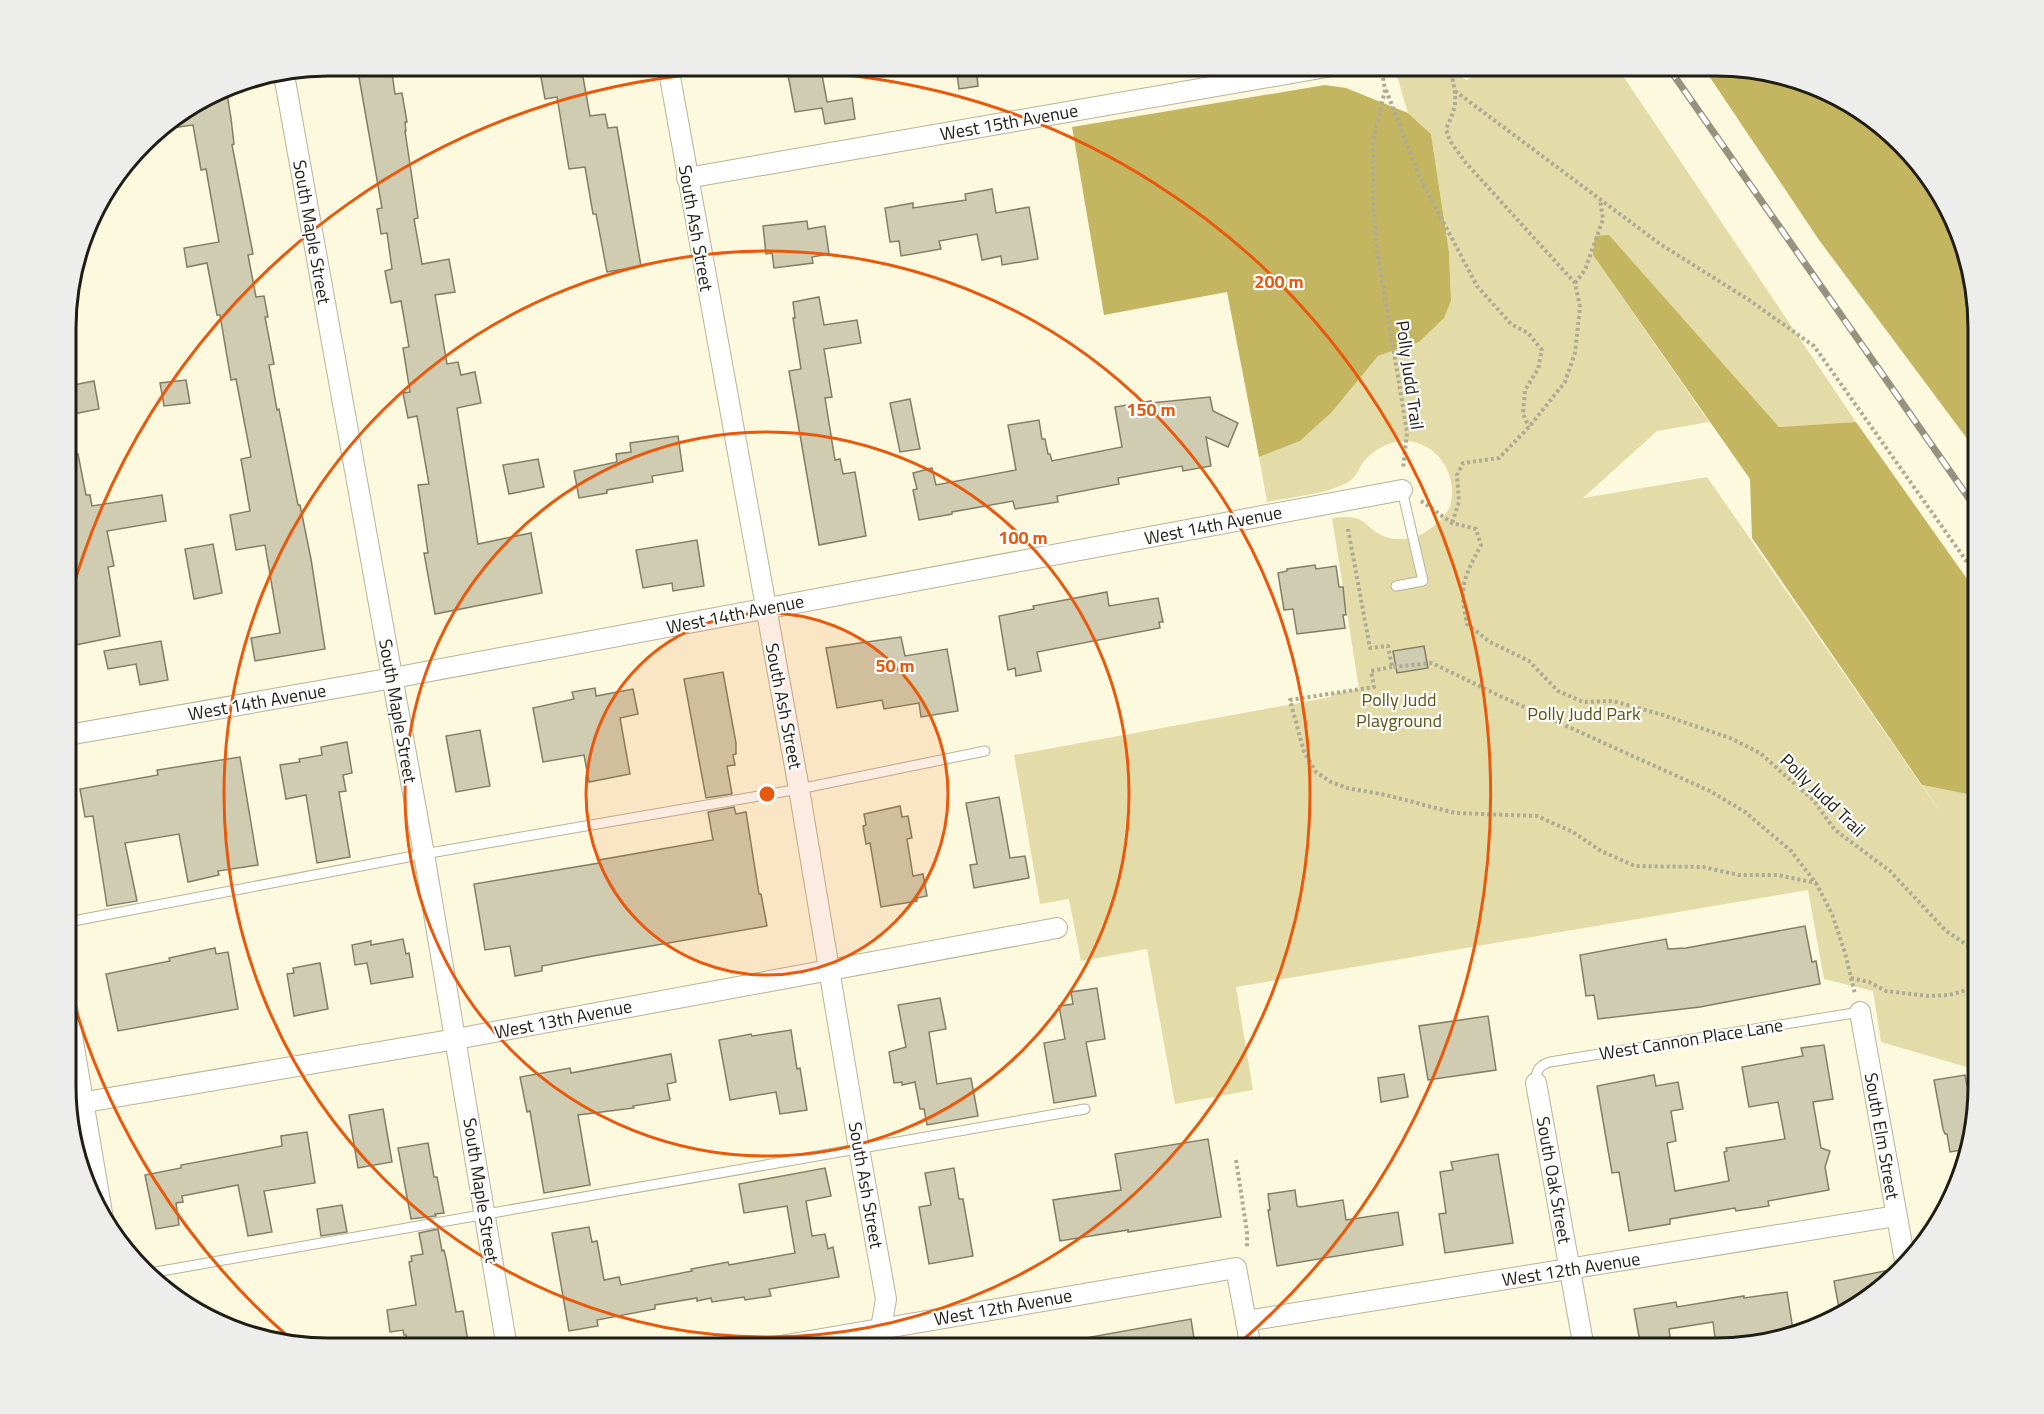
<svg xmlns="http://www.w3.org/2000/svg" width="2044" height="1414" font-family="'Titillium Web',sans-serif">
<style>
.green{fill:#e4dca8}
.forest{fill:#c4b660}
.building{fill:#cfccb2;stroke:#827e66;stroke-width:1.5}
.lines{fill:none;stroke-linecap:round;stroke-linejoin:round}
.service-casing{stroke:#b7b39a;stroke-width:11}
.minor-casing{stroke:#b7b39a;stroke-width:22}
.path{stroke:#adaa95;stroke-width:4;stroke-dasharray:3 3;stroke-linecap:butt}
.service{stroke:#fff;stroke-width:9}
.minor{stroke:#fff;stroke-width:20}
.rail-casing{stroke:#95927f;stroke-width:7}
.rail{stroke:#fff;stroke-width:4.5;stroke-dasharray:14;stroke-linecap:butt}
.ring{fill:none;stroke:#e8590c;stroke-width:3}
.labels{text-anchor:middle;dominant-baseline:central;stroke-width:4.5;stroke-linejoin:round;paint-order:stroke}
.street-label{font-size:18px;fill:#1f1d14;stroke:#fff}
.park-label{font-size:18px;fill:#5e5411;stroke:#fff}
.rim{fill:none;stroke:#1f1d14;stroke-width:3}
.centre{fill:#e8590c;stroke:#fff;stroke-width:3}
.ring-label{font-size:18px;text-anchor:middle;font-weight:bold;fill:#e8590c;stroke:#fff;stroke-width:4.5;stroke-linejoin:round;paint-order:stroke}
</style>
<rect width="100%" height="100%" fill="#fdf9de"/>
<!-- green -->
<path class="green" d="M1394 66H1445L1466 80 1496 66 1617 67 1856 422 1779 427 1609 236 1593 255 1709 422 1657 431 1583 498 1707 477 1943 816 1922 785 1977 796V1070L1881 1042 1873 991 1824 979 1808 890 1236 987 1253 1090 1175 1104 1147 949 1081 961 1069 899 1040 904 1014 755 1331 697V694L1359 689 1332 518C1342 517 1350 516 1359 519 1365 522 1368 526 1373 530 1388 542 1410 542 1425 532 1434 527 1447 515 1450 506 1459 475 1437 441 1404 441 1389 441 1374 450 1364 461 1360 467 1357 475 1351 480 1332 494 1291 497 1267 502L1259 457 1300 441 1332 412 1378 356 1419 342 1451 301 1449 252 1431 134 1408 113Z"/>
<!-- forest -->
<g class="forest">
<polygon points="1703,67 1732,67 1800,80 1875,120 1951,212 1977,312 1977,452 1819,240"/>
<polygon points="1325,85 1346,88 1408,113 1431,134 1449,252 1451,301 1444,318 1419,342 1378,356 1332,412 1300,441 1259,457 1227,292 1104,315 1072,127"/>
<polygon points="1609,235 1779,427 1856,422 1977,593 1977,796 1922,785 1752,538 1750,479 1593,255 1595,236"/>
</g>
<!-- building -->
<g class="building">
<polygon points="357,66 391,66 395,94 402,93 407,122 405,122 406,131 405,131 418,218 414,219 422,264 449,259 455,292 435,295 447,364 458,362 461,375 475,372 481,403 457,408 478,544 531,533 542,593 435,614 424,553 428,553 418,485 429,484 417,416 408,418 403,393 410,392 403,348 409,347 401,301 391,303 385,271 392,269 387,233 381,234 377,209 382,208"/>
<polygon points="550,66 581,66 590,116 605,114 608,128 617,127 641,266 607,272 596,214 593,214 585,167 569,169 557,97 545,99 540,72 551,70"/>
<polygon points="956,66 976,66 978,86 959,89"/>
<polygon points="821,69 827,102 852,98 855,119 825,124 822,108 795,112 788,75"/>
<polygon points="226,88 231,118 234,144 232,145 253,254 248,255 256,297 264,296 268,317 265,317 274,364 269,365 277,410 279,409 298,505 300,505 311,559 325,649 255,661 251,638 280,633 265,545 236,550 230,515 250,511 241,459 251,457 236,379 231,380 220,315 217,315 207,263 187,267 184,248 219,242 206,169 201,170 193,125 157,130"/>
<polygon points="992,189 996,213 1029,207 1038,259 1002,265 1001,256 982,260 977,234 939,241 941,249 901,256 899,241 890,242 885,208 913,203 913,208 966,200 965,194"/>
<polygon points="807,221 808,229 825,226 829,254 812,257 813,263 774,268 772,253 766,254 763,226"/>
<polygon points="819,297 824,325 857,320 861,343 824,349 832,397 825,398 835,460 840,459 843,474 855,472 866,536 819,545 789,371 801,369 793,318 795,318 793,302"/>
<polygon points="186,380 190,403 164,406 160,383"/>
<polygon points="94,381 99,409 68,415 68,386"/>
<polygon points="1210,397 1213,411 1238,423 1228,447 1206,437 1211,466 1183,471 1182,466 1118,478 1119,484 1057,496 1058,502 1015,509 1013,501 952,512 952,514 919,520 913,490 917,489 913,473 932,468 936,485 1016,470 1008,425 1039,420 1042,439 1045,439 1048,454 1050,454 1052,461 1122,447 1115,407 1151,401 1151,403"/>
<polygon points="910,399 920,449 900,452 890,403"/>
<polygon points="678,436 683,471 652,476 653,482 607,490 607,493 579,498 574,471 617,462 616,454 631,452 630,443"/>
<polygon points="68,454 78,454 86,495 90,495 92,506 162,495 166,521 107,531 114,566 108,567 120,636 75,645 71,621 74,621 68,588"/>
<polygon points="538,459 544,487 509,494 503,465"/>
<polygon points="697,540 704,586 673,591 672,583 643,588 636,550"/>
<polygon points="213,544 222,593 194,599 185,549"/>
<polygon points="1315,565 1316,569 1336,566 1339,587 1343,587 1346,615 1343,615 1345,628 1297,634 1293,609 1284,610 1278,573 1287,571 1287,569"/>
<polygon points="1107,592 1109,606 1158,598 1163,622 1159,622 1160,628 1037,652 1041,671 1016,676 1015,668 1008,670 999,616 1034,609 1033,606"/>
<polygon points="901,637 905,656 947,649 958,711 921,717 919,703 884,709 882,700 837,708 826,648"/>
<polygon points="161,641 168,680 140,685 136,664 108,669 104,651"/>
<polygon points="1424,646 1428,668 1397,673 1393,651"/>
<polygon points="723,672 736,743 736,754 733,755 735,765 727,766 732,794 706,798 684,679"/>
<polygon points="595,688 596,696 633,689 638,714 620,718 630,774 589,782 584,755 543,762 533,708 574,699 572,692"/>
<polygon points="480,730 490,786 456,792 446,736"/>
<polygon points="347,742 352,773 343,775 346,791 339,792 350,857 317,863 306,795 286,799 280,765 300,762 299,759 322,755 321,747"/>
<polygon points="240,757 258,865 218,871 219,875 188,882 179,834 125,843 137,901 107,906 93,816 85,817 80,789 158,775 157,770"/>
<polygon points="999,797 1010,858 1025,856 1029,878 974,888 970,865 977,864 966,803"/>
<polygon points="900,806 902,817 908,816 912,838 907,839 913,876 923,874 927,896 917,898 917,901 881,907 870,843 866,844 863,826 866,825 864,814"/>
<polygon points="734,807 736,814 746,812 759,894 761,894 767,926 593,956 542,966 542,971 515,976 510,946 485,950 474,884 599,863 599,860 713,840 708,812"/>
<polygon points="1805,926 1812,962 1816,961 1820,984 1700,1007 1598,1019 1594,995 1586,996 1580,955 1666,939 1668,949 1686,948"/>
<polygon points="403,939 406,954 409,953 413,977 371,984 367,963 355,965 352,945 371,941 371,945"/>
<polygon points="215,948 216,954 228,952 238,1009 118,1031 106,974 170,961 169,958"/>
<polygon points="320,963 328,1009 294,1016 287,974 294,973 293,968"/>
<polygon points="1097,988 1105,1039 1086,1042 1096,1096 1054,1103 1044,1043 1065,1039 1059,1006 1073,1004 1071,992"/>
<polygon points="940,998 946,1029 929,1032 937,1084 971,1078 978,1116 927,1125 924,1109 920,1109 915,1082 902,1085 902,1082 894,1083 889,1052 906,1047 898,1005"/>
<polygon points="1488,1016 1496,1070 1428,1080 1419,1026"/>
<polygon points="791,1030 797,1069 800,1068 807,1110 780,1114 776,1092 730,1100 719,1040 751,1034 752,1036"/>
<polygon points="1824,1045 1833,1099 1813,1102 1821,1148 1830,1151 1825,1167 1829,1190 1768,1201 1769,1206 1736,1211 1735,1208 1670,1219 1670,1224 1629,1231 1619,1172 1612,1173 1597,1086 1654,1075 1656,1086 1678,1082 1683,1109 1671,1111 1676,1141 1667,1143 1675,1191 1729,1181 1724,1152 1727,1151 1726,1148 1785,1139 1778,1102 1749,1107 1742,1067 1803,1056 1801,1048"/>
<polygon points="671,1054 676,1082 667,1084 670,1100 633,1106 634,1108 578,1115 590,1185 544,1193 530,1111 527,1112 520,1077 570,1068 571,1073"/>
<polygon points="1404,1074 1408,1097 1381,1102 1378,1078"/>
<polygon points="1965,1075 1967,1086 1970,1086 1975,1114 1968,1149 1950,1152 1947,1134 1945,1134 1943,1129 1934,1080"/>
<polygon points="383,1109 392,1162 358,1168 349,1115"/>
<polygon points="307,1132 315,1183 264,1191 272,1232 248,1236 238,1185 182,1196 183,1202 176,1203 179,1225 156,1229 145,1175 181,1168 181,1165 282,1146 281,1136"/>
<polygon points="1208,1139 1221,1217 1128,1232 1128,1230 1060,1241 1053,1200 1121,1190 1115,1154"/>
<polygon points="428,1143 434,1177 437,1177 444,1213 435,1214 436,1216 411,1219 398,1148"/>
<polygon points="1498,1154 1513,1243 1445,1253 1439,1214 1446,1213 1440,1172 1453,1170 1451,1162"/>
<polygon points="825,1168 831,1196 806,1201 812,1236 825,1234 828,1249 833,1247 839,1277 769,1289 771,1296 745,1300 744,1297 712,1302 711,1298 697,1301 697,1298 655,1305 655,1309 597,1320 598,1326 569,1331 552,1233 589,1227 592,1242 597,1241 604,1280 619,1277 621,1285 692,1271 691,1269 728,1262 729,1265 795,1253 787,1206 744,1213 739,1184"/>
<polygon points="954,1168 959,1199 963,1199 973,1256 929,1264 919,1207 931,1205 925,1173"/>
<polygon points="1295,1190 1297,1206 1300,1207 1343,1200 1346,1220 1398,1212 1403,1245 1277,1266 1268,1210 1270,1210 1268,1194"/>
<polygon points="342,1205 347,1232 321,1236 317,1209"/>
<polygon points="438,1229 442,1251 444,1250 446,1258 456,1312 463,1311 469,1348 409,1347 406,1335 404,1335 403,1330 390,1332 387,1310 416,1305 409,1262 412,1261 411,1256 423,1254 419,1233"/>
<polygon points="1895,1269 1870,1289 1840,1314 1834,1281"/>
<polygon points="1787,1292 1793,1330 1733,1344 1716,1345 1713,1322 1669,1329 1670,1337 1640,1342 1634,1309 1676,1302 1677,1307 1744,1296 1744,1298"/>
<polygon points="1191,1319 1195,1345 1180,1348 1086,1348 1085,1338"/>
</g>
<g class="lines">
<defs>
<g id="service">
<polyline points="1396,586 1423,581 1402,490"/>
<polyline points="68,922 424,854 799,789 985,751"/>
<path d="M1536 1083C1535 1072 1539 1065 1550 1062L1860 1012"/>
<polyline points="150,1273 1085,1109"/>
</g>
<g id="minor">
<polyline points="668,66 799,789 859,1149 886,1299 881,1328 882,1348"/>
<polyline points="284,75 424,854 507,1348"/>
<polyline points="687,178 1332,66"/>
<polyline points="68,735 393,678 1402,490"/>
<polyline points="68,1012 103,1219"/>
<polyline points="1860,1012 1905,1261"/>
<polyline points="1536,1083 1584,1348"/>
<polyline points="68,1105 456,1039 1057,928"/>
<polyline points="1246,1321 1896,1216"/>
<polyline points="769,1348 1236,1268 1251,1348"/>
</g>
</defs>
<!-- service casing -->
<use href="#service" class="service-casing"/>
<!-- minor casing -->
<use href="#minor" class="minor-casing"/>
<!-- path -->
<g class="path">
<polyline points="1381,66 1385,90 1373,140 1373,206 1377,249 1407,432 1403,469"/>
<path d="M1440 66 1452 76C1457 102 1457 105 1446 129L1450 141 1466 163 1575 283 1580 307 1575 353 1565 382 1529 427 1499 458 1463 463 1457 475 1459 502 1452 523"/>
<polyline points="1386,90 1421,180 1477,286 1511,324 1528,333 1542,350 1538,369 1525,390 1523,414 1529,427"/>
<polyline points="1455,91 1660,244 1749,300 1814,346 1977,576"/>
<polyline points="1575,283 1585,270 1603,219 1600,200"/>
<path d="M1421 501 1452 523 1476 529 1481 545C1463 580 1459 585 1467 624L1490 642 1529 661 1558 691 1583 702 1613 701 1663 715 1730 738 1760 753 1813 800 1835 830 1890 871 1946 931 1973 949 1977 955"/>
<polyline points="1348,529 1370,648 1388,646 1392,667 1432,663 1500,696 1710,791 1745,812 1791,851 1816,883 1832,914 1845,953 1855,994"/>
<polyline points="1392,667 1371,671 1374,687 1290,700 1304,752 1316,772 1331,782 1347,788 1386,795 1455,813 1537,816 1573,832 1601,851 1635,866 1703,867 1739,875 1778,875 1816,883"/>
<polyline points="1851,978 1869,982 1886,991 1928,996 1949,995 1977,987"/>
<polyline points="1236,1160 1247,1232 1247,1249"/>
</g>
<!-- service -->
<use href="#service" class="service"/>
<!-- minor -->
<use href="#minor" class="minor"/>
<defs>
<polyline id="rail" points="1668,67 1977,510"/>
</defs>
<!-- rail casing -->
<use href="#rail" class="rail-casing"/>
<!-- rail -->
<use href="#rail" class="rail"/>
</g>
<!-- distance rings -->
<circle cx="767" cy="794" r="181" fill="#e8590c" fill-opacity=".12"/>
<g class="ring">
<circle cx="767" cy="794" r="181"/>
<circle cx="767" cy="794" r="362"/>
<circle cx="767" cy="794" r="543"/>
<path d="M292 1340A724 724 0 0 1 69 987M69 601A724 724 0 1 1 1237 1345"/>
</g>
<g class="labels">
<!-- street labels -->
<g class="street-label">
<text transform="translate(1009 122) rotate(-10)">West 15th Avenue</text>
<text transform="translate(696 228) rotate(80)">South Ash Street</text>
<text transform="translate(312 232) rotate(80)">South Maple Street</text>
<text transform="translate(1410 375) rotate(82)">Polly Judd Trail</text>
<text transform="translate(1213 525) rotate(-11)">West 14th Avenue</text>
<text transform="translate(735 614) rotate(-11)">West 14th Avenue</text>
<text transform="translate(257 702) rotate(-10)">West 14th Avenue</text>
<text transform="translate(784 706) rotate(79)">South Ash Street</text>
<text transform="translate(398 711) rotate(80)">South Maple Street</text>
<text transform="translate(1823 795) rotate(44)">Polly Judd Trail</text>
<text transform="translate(563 1019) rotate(-11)">West 13th Avenue</text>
<text transform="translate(1691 1039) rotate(-9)">West Cannon Place Lane</text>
<text transform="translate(1882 1136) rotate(80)">South Elm Street</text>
<text transform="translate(1554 1180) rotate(80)">South Oak Street</text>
<text transform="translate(866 1185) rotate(80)">South Ash Street</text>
<text transform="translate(481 1190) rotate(81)">South Maple Street</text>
<text transform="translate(1571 1269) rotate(-9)">West 12th Avenue</text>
<text transform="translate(1003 1307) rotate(-10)">West 12th Avenue</text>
</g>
<!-- park labels -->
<g class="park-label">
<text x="1399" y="699">Polly Judd<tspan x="1399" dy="21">Playground</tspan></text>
<text x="1584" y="713">Polly Judd Park</text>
</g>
</g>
<!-- crop -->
<path d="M0 0H2044V1414H0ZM328 76H1716A252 252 0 0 1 1968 328V1086A252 252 0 0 1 1716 1338H328A252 252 0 0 1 76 1086V328A252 252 0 0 1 328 76Z" fill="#ededec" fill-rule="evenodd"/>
<path class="rim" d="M328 76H1716A252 252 0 0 1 1968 328V1086A252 252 0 0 1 1716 1338H328A252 252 0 0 1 76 1086V328A252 252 0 0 1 328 76Z"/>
<circle cx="767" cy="794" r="9" class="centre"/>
<g class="ring-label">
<text x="1279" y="288">200 m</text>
<text x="1151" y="416">150 m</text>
<text x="1023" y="544">100 m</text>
<text x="895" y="672">50 m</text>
</g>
</svg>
